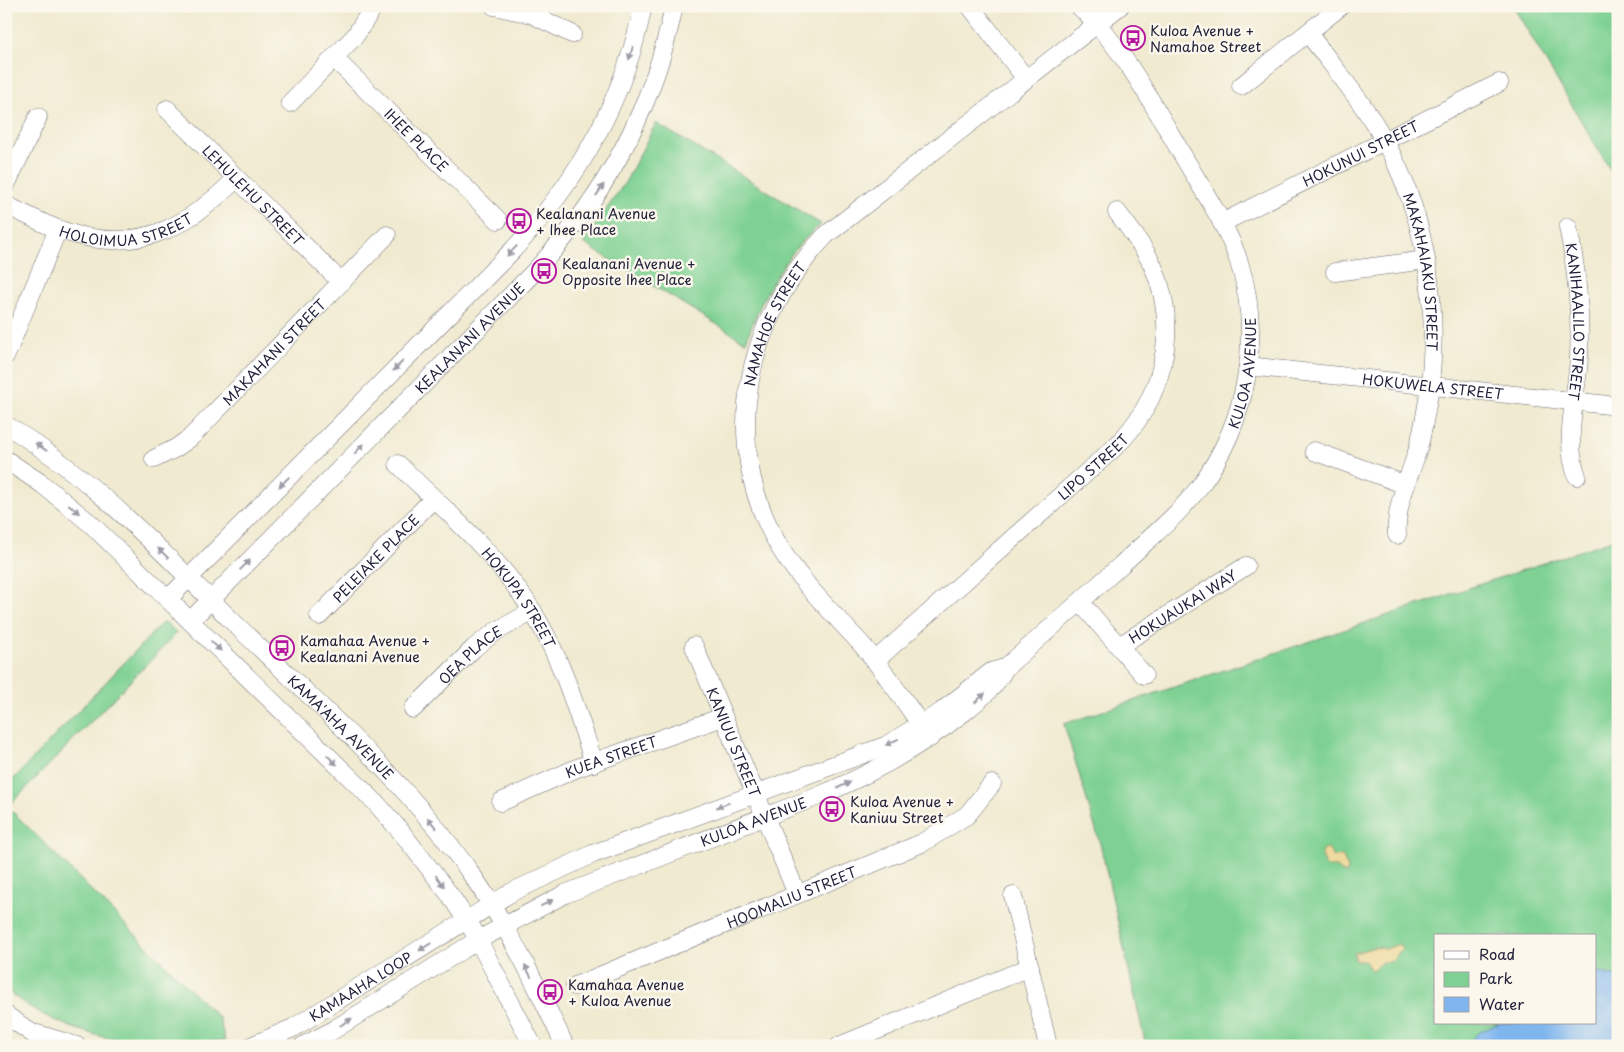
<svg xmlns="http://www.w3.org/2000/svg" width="1624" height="1052" font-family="'Playpen Sans',sans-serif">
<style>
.green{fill:#7ed193;stroke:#507a67;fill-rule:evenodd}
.sand{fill:#eeda9e;stroke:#887e6c}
.water{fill:#80b6ee;stroke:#516c94}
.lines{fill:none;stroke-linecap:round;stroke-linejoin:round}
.minor-casing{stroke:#6a686f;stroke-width:19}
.minor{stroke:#fff;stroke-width:18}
.oneway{fill:#9c9ca7}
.labels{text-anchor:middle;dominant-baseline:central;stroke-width:5;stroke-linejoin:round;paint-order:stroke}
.poi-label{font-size:14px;fill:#22223b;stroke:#fbf7ec;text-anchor:start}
.street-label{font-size:14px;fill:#22223b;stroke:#fbf7ec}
</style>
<rect width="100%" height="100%" fill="#fbf7ec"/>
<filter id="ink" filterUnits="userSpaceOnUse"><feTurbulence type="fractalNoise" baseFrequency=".02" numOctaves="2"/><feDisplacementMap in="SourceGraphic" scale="10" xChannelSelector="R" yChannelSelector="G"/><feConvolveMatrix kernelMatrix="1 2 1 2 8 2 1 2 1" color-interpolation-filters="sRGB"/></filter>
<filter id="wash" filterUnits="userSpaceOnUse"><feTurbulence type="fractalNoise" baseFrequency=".0096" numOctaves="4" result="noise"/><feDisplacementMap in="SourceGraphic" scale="20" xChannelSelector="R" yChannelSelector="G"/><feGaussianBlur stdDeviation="1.12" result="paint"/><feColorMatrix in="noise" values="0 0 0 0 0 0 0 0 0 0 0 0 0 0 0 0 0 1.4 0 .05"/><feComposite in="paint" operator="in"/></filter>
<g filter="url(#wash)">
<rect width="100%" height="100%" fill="#f0ead0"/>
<!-- green -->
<g class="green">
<polygon points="1513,6 1618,6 1618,183"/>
<path d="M656 123 821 224C785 253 760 299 746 342L583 243 626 181Z"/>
<path d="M1618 538V1046H1146L1101 847 1064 724ZM1435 936H1595V1023H1435Z"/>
<path d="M164 621 177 633 8 807 219 1018 225 1040C148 1052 68 1040 6 990V787Z"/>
</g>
<!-- sand -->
<g class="sand">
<polygon points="1327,848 1334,857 1342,856 1348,868 1347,873 1343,873 1336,867 1326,867 1321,852"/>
<polygon points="1399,944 1402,949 1391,962 1382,962 1373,970 1370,969 1365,961 1356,961 1354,953 1375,947 1385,949"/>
</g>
<!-- water -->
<polygon class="water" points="1595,971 1618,977 1618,1046 1465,1046 1478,1033 1500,1023 1595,1023"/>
</g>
<g filter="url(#ink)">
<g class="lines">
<defs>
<g id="minor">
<polyline points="494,6 531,14 572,34"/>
<polyline points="970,6 1026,79"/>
<path id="s1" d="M1308 33C1337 72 1370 110 1392 155 1429 229 1440 318 1428 399 1425 418 1422 437 1416 455 1408 481 1395 507 1397 535"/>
<path id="s2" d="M335 59 498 220"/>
<polyline points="1241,86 1341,6"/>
<polyline points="290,103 355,36 374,6"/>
<path id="s3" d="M167 109 341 282"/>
<polyline points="6,185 38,117"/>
<path id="s4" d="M6 205C29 216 52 229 77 235 145 252 190 224 236 179"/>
<path id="s5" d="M1222 223 1499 83"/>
<path id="s6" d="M1568 227C1577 270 1581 313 1579 357 1577 396 1563 439 1577 476"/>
<polyline points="1335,272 1426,260"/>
<polyline points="6,355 58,229"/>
<path id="s7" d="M1248 366 1618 406"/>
<path id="s8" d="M6 425C93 478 156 546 227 616 312 700 406 779 474 878 510 930 538 988 565 1046"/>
<polyline points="1314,451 1406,485"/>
<path id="s9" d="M154 459 176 448 190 438 387 235"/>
<polyline points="6,460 42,484 91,524 376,803 402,833 450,895 473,930 533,1046"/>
<path id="s10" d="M398 464C445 510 498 555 533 612 562 659 577 711 594 763"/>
<path d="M168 599 509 254C576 184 624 102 643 6"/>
<polyline points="1080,602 1144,675"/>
<path id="s11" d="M319 616 433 499"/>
<path id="s12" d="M190 621 531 275C604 199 653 110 674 6"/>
<path id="s13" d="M694 646 797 894"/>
<path id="s14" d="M1119 646 1246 566"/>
<path id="s15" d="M875 661 1113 449C1163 401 1181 331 1153 266 1144 247 1130 229 1117 212"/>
<path id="s16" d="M413 709 474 648 495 632 533 611"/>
<path id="s17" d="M930 738C908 707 888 675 863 646 835 615 802 584 780 548 718 443 745 320 826 235L1120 6"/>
<path id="s18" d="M501 802 577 768 723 717"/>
<polyline points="1013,896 1048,1046"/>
<path id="s19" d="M575 986 922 843 967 815 992 784"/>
<polyline points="6,1015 50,1046"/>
<polyline points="38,1034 77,1046"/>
<path id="s20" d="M251 1046 293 1028 512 892 593 854 885 746 941 712 991 672 1005 668"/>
<path id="s21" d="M303 1046 330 1032 478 940 565 894 816 797C870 775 918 748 963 713 979 700 996 687 1005 668 1044 634 1082 600 1120 566 1147 540 1178 516 1200 486 1247 422 1263 338 1239 262 1228 228 1207 197 1189 166 1156 111 1126 49 1079 6"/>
<polyline points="839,1046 1030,967"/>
</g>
</defs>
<!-- minor casing -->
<use href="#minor" class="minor-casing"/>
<!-- minor -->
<use href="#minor" class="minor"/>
</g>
<!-- one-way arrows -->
<defs><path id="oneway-solid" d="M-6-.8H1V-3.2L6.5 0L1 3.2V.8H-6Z" transform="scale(1.25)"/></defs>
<g class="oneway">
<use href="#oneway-solid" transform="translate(631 53) rotate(107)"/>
<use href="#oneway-solid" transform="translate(600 190) rotate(-57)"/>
<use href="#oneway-solid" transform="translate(512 251) rotate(134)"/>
<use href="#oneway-solid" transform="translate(398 366) rotate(135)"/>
<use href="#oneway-solid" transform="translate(41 447) rotate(-146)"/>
<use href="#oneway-solid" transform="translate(359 449) rotate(-45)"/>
<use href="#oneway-solid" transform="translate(284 482) rotate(135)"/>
<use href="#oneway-solid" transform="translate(74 509) rotate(41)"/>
<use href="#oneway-solid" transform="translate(163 553) rotate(-136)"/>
<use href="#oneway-solid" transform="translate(245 565) rotate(-45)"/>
<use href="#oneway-solid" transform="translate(216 646) rotate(45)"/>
<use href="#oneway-solid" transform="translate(980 698) rotate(-42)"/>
<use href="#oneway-solid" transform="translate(892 742) rotate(153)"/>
<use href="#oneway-solid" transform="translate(332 760) rotate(44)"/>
<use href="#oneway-solid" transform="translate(844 785) rotate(-24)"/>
<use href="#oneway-solid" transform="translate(723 805) rotate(159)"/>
<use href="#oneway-solid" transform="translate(432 823) rotate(-129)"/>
<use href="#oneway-solid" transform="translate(440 881) rotate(53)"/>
<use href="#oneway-solid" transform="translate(547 903) rotate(-27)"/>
<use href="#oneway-solid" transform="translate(425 947) rotate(148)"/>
<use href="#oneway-solid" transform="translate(528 971) rotate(-117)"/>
<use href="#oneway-solid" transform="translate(346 1022) rotate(-32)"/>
</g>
</g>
<!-- icons -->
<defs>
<symbol id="bus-ring" viewBox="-11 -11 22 22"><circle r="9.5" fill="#fbf7ec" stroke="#b5179e" stroke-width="1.5"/><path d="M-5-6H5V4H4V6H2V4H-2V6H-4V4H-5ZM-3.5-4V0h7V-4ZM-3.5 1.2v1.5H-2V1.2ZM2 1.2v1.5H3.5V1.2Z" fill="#b5179e"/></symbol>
</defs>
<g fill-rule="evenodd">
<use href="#bus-ring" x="1119" y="24" width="28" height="28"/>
<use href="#bus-ring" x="505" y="207" width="28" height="28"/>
<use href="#bus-ring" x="530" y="257" width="28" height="28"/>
<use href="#bus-ring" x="268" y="634" width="28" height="28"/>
<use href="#bus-ring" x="818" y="795" width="28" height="28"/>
<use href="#bus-ring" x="536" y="978" width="28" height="28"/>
</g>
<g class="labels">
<!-- poi labels -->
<g class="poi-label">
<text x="1150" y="30">Kuloa Avenue +<tspan x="1150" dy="16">Namahoe Street</tspan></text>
<text x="536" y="213">Kealanani Avenue<tspan x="536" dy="16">+ Ihee Place</tspan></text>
<text x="562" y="263">Kealanani Avenue +<tspan x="562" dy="16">Opposite Ihee Place</tspan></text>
<text x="300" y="640">Kamahaa Avenue +<tspan x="300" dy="16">Kealanani Avenue</tspan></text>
<text x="850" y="801">Kuloa Avenue +<tspan x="850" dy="16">Kaniuu Street</tspan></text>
<text x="568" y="984">Kamahaa Avenue<tspan x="568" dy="16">+ Kuloa Avenue</tspan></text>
</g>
<!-- street labels -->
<g class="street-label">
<text stroke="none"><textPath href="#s2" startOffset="115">IHEE PLACE</textPath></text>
<text stroke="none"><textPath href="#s5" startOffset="155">HOKUNUI STREET</textPath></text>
<text stroke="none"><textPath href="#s3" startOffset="122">LEHULEHU STREET</textPath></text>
<text stroke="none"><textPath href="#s4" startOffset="128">HOLOIMUA STREET</textPath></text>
<text stroke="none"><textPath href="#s1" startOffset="270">MAKAHAIAKU STREET</textPath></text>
<text stroke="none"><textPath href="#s6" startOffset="95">KANIHAALILO STREET</textPath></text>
<text stroke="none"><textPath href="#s17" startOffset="478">NAMAHOE STREET</textPath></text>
<text stroke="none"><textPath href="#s12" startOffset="398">KEALANANI AVENUE</textPath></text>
<text stroke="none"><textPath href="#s9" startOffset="162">MAKAHANI STREET</textPath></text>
<text stroke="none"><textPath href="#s21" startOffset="1194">KULOA AVENUE</textPath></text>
<text stroke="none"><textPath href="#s7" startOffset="186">HOKUWELA STREET</textPath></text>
<text stroke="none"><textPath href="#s15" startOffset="292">LIPO STREET</textPath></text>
<text stroke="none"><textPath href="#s11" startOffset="81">PELEIAKE PLACE</textPath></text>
<text stroke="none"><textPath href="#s10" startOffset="181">HOKUPA STREET</textPath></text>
<text stroke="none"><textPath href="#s14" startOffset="75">HOKUAUKAI WAY</textPath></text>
<text stroke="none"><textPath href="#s16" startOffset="79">OEA PLACE</textPath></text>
<text stroke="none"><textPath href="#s8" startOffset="452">KAMA'AHA AVENUE</textPath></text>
<text stroke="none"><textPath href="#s13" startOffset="104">KANIUU STREET</textPath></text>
<text stroke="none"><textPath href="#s18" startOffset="119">KUEA STREET</textPath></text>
<text stroke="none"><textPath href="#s21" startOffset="505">KULOA AVENUE</textPath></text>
<text stroke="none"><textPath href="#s19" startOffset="234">HOOMALIU STREET</textPath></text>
<text stroke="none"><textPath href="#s20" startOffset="125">KAMAAHA LOOP</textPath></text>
</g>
</g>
<!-- margin -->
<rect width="1624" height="1052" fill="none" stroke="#fbf7ec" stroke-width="25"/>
<!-- legend -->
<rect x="1434" y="934" width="162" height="90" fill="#fbf7ec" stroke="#a4a2a5"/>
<rect x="1444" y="951" width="25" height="8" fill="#ffffff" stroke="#a4a2a5"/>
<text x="1479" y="960" font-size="15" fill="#22223b">Road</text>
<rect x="1444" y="972" width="25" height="15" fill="#7ed193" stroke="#a4a2a5"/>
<text x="1479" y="984" font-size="15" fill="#22223b">Park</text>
<rect x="1444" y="997" width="25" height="15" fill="#80b6ee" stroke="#a4a2a5"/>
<text x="1479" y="1010" font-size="15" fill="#22223b">Water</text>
</svg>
